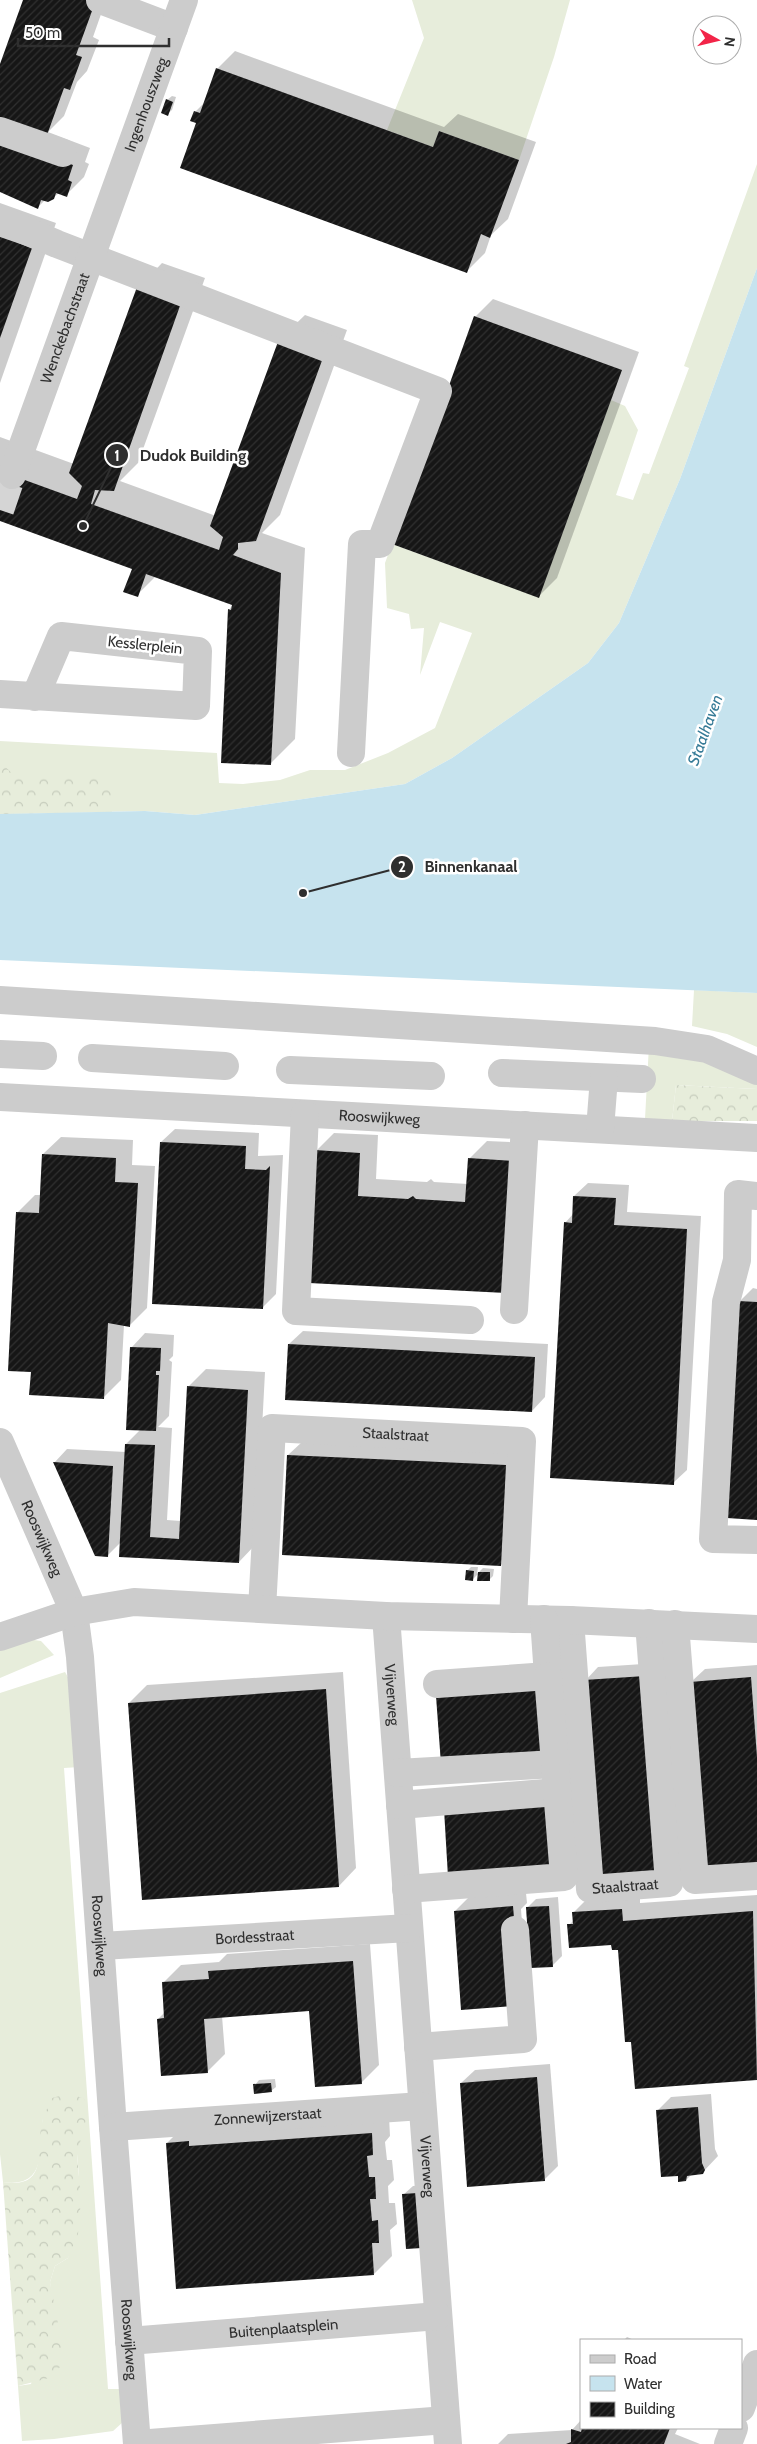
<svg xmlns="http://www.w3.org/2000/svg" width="757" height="2444" font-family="Cabin,sans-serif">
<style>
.grass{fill:#e7eddb}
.forest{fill:url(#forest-crowns)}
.water{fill:#c6e3ee}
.shadow{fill:#0003}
.building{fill:url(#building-hatch)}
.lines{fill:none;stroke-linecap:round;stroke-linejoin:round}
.minor-tunnel{stroke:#d5d5d5;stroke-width:28;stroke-dasharray:28 14;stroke-linecap:butt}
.minor{stroke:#ccc;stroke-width:28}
.labels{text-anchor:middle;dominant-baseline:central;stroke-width:5;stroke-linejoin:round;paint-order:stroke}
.street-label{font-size:15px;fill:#2f2f2f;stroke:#fff}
.water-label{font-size:16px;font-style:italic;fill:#367b97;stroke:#fff}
.leader{fill:none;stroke:#2f2f2f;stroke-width:2}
.callout-dot{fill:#2f2f2f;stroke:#fff;stroke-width:2}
.mark-label{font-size:15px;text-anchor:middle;font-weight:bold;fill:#fff}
.callout-label{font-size:16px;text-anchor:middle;font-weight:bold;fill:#2f2f2f;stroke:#fff;stroke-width:5;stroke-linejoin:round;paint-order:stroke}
</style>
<defs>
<pattern id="forest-crowns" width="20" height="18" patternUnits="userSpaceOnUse" patternTransform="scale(1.25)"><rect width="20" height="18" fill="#e7eddb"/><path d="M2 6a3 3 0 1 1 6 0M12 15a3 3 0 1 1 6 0" fill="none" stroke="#c6ccbc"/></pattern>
<pattern id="building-hatch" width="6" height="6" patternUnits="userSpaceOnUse" patternTransform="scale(1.25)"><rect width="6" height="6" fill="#161616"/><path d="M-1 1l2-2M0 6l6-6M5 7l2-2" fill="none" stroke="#303030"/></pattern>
</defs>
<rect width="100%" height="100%" fill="#fff"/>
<!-- grass -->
<g class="grass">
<polygon points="412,0 570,0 554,57 519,160 439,131 433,147 387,130 424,38"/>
<polygon points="757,164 757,268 680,479 619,623 588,663 452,758 405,784 195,815 145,811 0,814 0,741 217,753 219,783 243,784 280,780 310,770 345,770 388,753 435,728 472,633 440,622 420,675 424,628 411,629 409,614 387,608 385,563 392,544 539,597 611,400 625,406 638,430 616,495 633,500 643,473 649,474 689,368 684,366"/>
<polygon points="694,990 757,993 757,1047 727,1034 692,1026"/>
<polygon points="649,1045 757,1076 757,1089 676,1085 672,1121 645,1119"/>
<polygon points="27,1639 41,1641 54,1655 0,1678 0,1648"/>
<path d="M65 1672 69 1679 80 1767 64 1768 108 2389H123V2422L113 2431 54 2439 22 2441 18 2386 31 2384 52 2299 50 2282 55 2266 68 2258 79 2175 77 2154 43 2119C39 2151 47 2188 3 2182L0 2154V1693Z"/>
</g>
<!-- forest -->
<g class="forest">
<polygon points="0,762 14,775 114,778 112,812 0,814"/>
<polygon points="676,1085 757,1089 757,1121 672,1121"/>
<path d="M70 2093 84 2099 87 2116 77 2154 81 2199 78 2234 68 2258 55 2266 50 2282 61 2339 62 2365 49 2378 18 2386 3 2182C51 2189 34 2150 43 2119 45 2112 49 2105 52 2098Z"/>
</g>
<!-- water -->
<polygon class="water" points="757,268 757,993 0,960 0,814 145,811 195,815 405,784 452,758 588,663 619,623 680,479"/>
<!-- shadow -->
<g class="shadow">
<polygon points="25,0 106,0 93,37 99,40 87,71 77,82 64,116 48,132 90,148 85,162 89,164 84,177 66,195 59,193 53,198 45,200 38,207 0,191 0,67"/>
<polygon points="235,51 444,127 458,114 536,142 508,219 491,235 485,253 467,271 195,112 205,102 217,69"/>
<polygon points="172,96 176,97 172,110 167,114 167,100"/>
<polygon points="0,203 56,223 0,383"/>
<polygon points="162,263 205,278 138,463 120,481 216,516 280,339 305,315 347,330 280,515 262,533 305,548 295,739 270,764 229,610 233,604 156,576 137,595 133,568 0,519 0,437 74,464 138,288"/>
<polygon points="493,299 639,352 557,578 539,596 475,317"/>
<polygon points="175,1129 259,1133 258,1156 283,1155 276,1294 262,1308 161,1142"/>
<polygon points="334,1133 378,1135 376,1179 427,1182 431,1179 434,1182 468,1184 469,1159 487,1141 530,1143 506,1292 310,1282 316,1151"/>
<polygon points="61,1137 133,1140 132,1165 155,1166 147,1308 129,1326 124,1325 121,1380 103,1398 32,1371 17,1213 35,1195 41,1195 43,1154"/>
<polygon points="588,1183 629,1185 627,1212 701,1216 687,1470 673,1483 565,1223 573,1214 574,1196"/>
<polygon points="753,1288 757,1289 757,1518 739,1302"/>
<polygon points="303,1331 548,1344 545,1397 532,1411 289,1344"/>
<polygon points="145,1333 174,1335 173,1356 169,1360 172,1362 169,1416 158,1427 172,1428 167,1520 181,1521 188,1387 206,1369 265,1372 256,1544 239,1562 121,1542 108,1555 54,1463 67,1449 126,1452 126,1444 141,1429 132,1347"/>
<polygon points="302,1442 519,1452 514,1551 501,1565 288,1455"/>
<polygon points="471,1567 478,1567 477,1574 483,1568 494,1569 493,1576 489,1580 479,1573 473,1579 467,1571"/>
<polygon points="658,1663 592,1773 585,1681 598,1667"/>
<polygon points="757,1665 757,1868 691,1682 705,1669"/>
<polygon points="343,1672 356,1868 339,1886 129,1703 147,1685"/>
<polygon points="640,1892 640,1903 757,1895 757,2079 636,2087 633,2040 619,1949 613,1943 569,1925 574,1920 573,1913 591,1895"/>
<polygon points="526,1893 527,1903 521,1909 527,1992 455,1911 469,1897"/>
<polygon points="558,1897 562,1956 553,1965 527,1908 536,1899"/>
<polygon points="370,1944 379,2065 361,2083 311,2010 222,2016 225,2054 207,2072 158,2019 165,2012 163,1983 181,1965 219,1962 227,1954"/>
<polygon points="550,2064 558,2166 544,2180 461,2083 475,2070"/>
<polygon points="275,2079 276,2087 271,2091 255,2085 259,2080"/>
<polygon points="711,2094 715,2149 718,2156 702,2173 692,2174 686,2180 658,2110 671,2097"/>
<polygon points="389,2116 390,2136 385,2142 387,2160 392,2160 394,2180 388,2186 389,2203 395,2203 397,2224 390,2230 392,2256 374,2274 167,2143 185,2125"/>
<polygon points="427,2185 422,2247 403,2195 413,2186"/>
<polygon points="627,2337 634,2340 624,2340"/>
<polygon points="581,2420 581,2428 678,2428 675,2434 700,2444 498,2444 508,2434 572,2430"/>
</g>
<!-- building -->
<g class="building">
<polygon points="23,0 96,0 76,55 82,57 70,90 64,88 47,135 0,117 0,64"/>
<polygon points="216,68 433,147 439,131 519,160 490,238 481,234 467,273 180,168 196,123 190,121 194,111 200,113"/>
<polygon points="166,99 173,102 168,116 161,113"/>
<polygon points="0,138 73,165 68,180 72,182 67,197 56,193 54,199 48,202 41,200 38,209 0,192"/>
<polygon points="0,237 32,248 0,338"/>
<polygon points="137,287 181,303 114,491 95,490 91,504 219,550 223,537 210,526 279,339 324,355 256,541 238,543 238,549 233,555 281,573 271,765 221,763 228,609 231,610 232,605 146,574 138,597 123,592 132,569 0,521 0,471 77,499 82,486 69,473"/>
<polygon points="474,316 622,370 539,598 392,544"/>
<polygon points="160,1142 246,1146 245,1169 266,1170 270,1166 263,1309 152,1304"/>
<polygon points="315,1150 360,1153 358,1196 408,1199 413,1196 416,1199 465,1202 468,1158 513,1161 506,1293 309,1283"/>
<polygon points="42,1154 116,1158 115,1182 138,1183 130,1327 108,1323 104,1399 29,1395 31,1372 8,1371 16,1212 39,1213"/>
<polygon points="573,1196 616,1198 614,1225 687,1229 674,1485 550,1478 564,1222 572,1223"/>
<polygon points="738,1301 757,1302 757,1520 727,1518"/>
<polygon points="288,1344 535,1357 532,1412 285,1400"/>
<polygon points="130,1347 161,1348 160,1371 156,1371 156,1375 159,1375 156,1431 126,1430"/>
<polygon points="187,1386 248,1390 239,1563 119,1557 125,1444 155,1445 150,1537 179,1539"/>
<polygon points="287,1455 506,1465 501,1566 282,1555"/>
<polygon points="53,1462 113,1466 108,1557 95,1556"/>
<polygon points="466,1570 474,1571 473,1581 465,1580"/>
<polygon points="478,1572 490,1572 490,1581 477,1581"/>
<polygon points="645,1676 659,1876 598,1881 584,1680"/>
<polygon points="751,1677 757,1757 757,1869 703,1873 690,1682"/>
<polygon points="543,1688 547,1756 441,1764 436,1696"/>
<polygon points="326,1689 339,1887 142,1900 128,1703"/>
<polygon points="551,1801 556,1869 448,1877 444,1809"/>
<polygon points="513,1906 514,1918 507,1919 514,2006 461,2010 454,1911"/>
<polygon points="549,1906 553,1967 530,1968 526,1907"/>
<polygon points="622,1909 623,1921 753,1911 757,2080 635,2089 631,2042 625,2042 618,1950 612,1950 611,1945 569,1948 567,1924 573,1924 572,1912"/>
<polygon points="353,1961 362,2084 315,2087 309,2011 204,2019 208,2073 161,2076 157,2019 164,2018 162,1982 209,1979 208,1971"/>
<polygon points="537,2077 545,2181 467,2187 460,2083"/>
<polygon points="271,2083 272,2092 254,2094 253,2084"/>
<polygon points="698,2107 702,2163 705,2170 703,2174 687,2176 686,2181 678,2182 678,2176 661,2177 656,2110"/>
<polygon points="372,2133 373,2155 367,2156 369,2177 375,2177 376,2199 370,2199 372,2221 378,2220 379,2243 372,2243 374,2275 176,2289 166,2143 189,2141 189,2146"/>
<polygon points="418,2193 422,2248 406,2249 402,2194"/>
<polygon points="582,2428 670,2428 664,2444 566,2444 571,2442 571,2429 581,2432"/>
</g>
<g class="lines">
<!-- minor-tunnel -->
<polyline class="minor-tunnel" points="0,510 12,475"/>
<!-- minor -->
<g class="minor">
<polyline points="100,0 174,28"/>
<polyline points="0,131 63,153"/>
<polyline points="0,220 57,244 438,391 380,544 362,544 351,753"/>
<path id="s1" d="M12 475 184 0"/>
<polyline points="0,694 196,706 198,651 61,636 35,697"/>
<polyline points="0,1000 655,1041 707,1049 757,1071"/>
<polyline points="0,1054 43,1056"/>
<polyline points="92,1058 225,1066"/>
<polyline points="290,1070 431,1076"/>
<polyline points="502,1073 642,1079"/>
<path id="s2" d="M0 1097 757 1138"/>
<polyline points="305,1114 296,1311 470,1320"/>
<polyline points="600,1129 604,1078"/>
<polyline points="757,1196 738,1194 737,1260 726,1302 713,1539 757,1540"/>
<polyline points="514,1310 525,1125"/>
<path id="s3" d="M0 1442 74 1612 80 1657 113 2127 137 2444"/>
<path id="s4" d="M262 1609 272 1428 522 1441 513 1619"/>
<path id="s5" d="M386 1616 448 2444"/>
<path id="s6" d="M570 1620 590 1889 669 1883 649 1623"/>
<polyline points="675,1624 695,1880 757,1876"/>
<polyline points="0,1637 74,1612 134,1602 386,1616 570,1620 757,1629"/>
<polyline points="437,1684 548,1676 544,1619"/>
<polyline points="398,1773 555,1764"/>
<polyline points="400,1805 557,1792"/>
<polyline points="406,1889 564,1877 548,1676"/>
<path id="s7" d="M101 1946 409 1928"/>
<polyline points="418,2047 523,2039 515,1930"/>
<path id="s8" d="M113 2127 422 2106"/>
<path id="s9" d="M129 2341 438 2316"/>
<polyline points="741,2408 757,2364"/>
<polyline points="137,2444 446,2420"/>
<polyline points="728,2444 734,2428"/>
</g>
</g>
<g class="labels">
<!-- street labels -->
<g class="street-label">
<text stroke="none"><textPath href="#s1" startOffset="394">Ingenhouszweg</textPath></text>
<text stroke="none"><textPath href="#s1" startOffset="156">Wenckebachstraat</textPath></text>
<text transform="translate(145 645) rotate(6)">Kesslerplein</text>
<text stroke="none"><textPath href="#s2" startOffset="380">Rooswijkweg</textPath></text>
<text stroke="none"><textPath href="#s4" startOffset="305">Staalstraat</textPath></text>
<text stroke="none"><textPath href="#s3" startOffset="105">Rooswijkweg</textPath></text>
<text stroke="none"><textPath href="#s5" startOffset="79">Vijverweg</textPath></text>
<text stroke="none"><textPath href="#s6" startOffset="305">Staalstraat</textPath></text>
<text stroke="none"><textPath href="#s3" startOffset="510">Rooswijkweg</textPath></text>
<text stroke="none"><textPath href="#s7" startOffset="154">Bordesstraat</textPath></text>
<text stroke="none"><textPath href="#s8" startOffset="155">Zonnewijzerstaat</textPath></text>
<text stroke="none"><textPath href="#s5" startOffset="552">Vijverweg</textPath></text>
<text stroke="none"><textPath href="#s9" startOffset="155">Buitenplaatsplein</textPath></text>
<text stroke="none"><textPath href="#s3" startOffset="915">Rooswijkweg</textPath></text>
</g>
<!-- water labels -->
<g class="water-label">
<text transform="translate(705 730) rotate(-70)">Staalhaven</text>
</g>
</g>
<!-- callouts -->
<path class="leader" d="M83 526L117 455M303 893L402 867"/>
<g class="callout-dot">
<circle cx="83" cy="526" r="5"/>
<circle cx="303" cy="893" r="5"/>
<circle cx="117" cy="455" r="12"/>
<circle cx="402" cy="867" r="12"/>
</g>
<g class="mark-label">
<text x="117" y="461">1</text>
<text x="402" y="872">2</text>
</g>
<g class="callout-label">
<text x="193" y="461">Dudok Building</text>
<text x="471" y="872">Binnenkanaal</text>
</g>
<!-- legend -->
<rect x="580" y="2339" width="162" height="90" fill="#ffffff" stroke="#acacac"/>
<rect x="590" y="2355" width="25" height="8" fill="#cccccc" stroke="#acacac"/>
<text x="624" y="2364" font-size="15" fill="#2f2f2f">Road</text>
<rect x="590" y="2376" width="25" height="15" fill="#c6e3ee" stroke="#acacac"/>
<text x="624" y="2389" font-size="15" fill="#2f2f2f">Water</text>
<rect x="590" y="2402" width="25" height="15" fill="url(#building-hatch)" stroke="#acacac"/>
<text x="624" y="2414" font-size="15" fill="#2f2f2f">Building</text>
<!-- north arrow -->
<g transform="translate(717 40) rotate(98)"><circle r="24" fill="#ffffff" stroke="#acacac"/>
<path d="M0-4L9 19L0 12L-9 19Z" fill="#f22448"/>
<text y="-8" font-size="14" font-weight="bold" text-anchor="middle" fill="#2f2f2f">N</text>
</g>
<!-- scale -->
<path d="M18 38v8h151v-8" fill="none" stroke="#2f2f2f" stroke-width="2.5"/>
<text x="25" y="38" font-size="15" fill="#2f2f2f" stroke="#ffffff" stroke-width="4" paint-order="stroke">50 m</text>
</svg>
